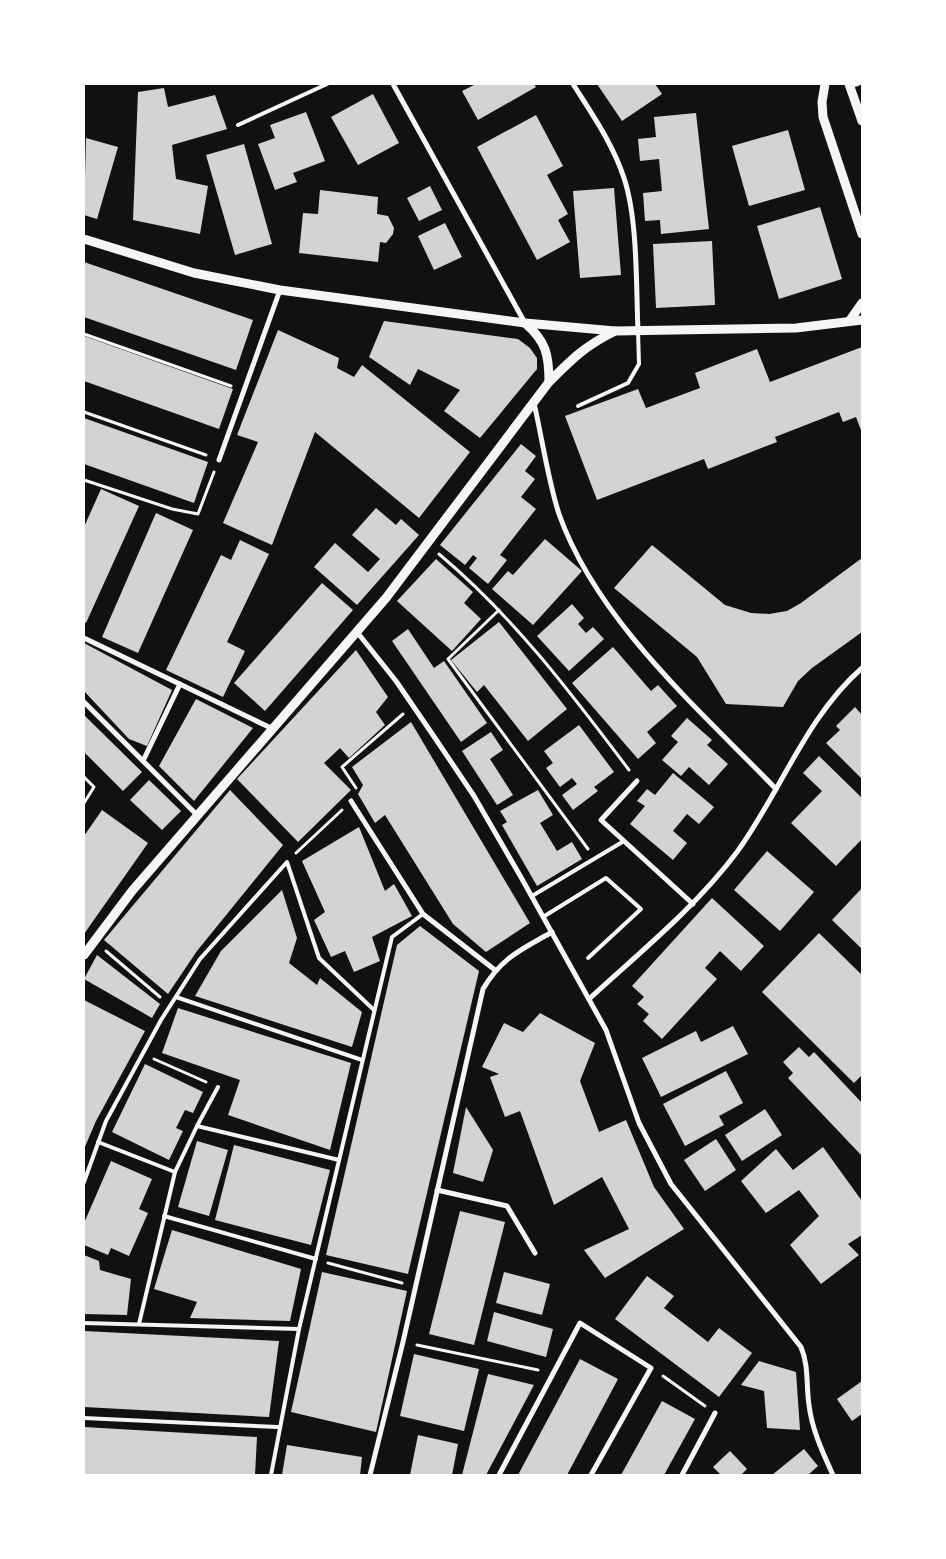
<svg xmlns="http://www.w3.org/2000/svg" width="946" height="1559" font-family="'Open Sans',sans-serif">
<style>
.building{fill:#d3d3d3}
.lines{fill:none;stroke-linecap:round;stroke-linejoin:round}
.path{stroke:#f5f5f5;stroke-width:3}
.service{stroke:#f5f5f5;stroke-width:4}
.minor{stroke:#f5f5f5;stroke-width:5}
.tertiary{stroke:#f5f5f5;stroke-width:9}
</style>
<rect width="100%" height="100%" fill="#111"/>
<!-- building -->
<g class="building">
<polygon points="476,84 534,84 536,87 478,120 462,91"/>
<polygon points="597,84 655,84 662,94 622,121"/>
<polygon points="164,88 168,107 215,95 227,129 172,145 176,179 208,186 200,234 133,220 138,92"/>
<polygon points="373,94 399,143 358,165 331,117"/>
<polygon points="306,112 325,161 293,173 297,182 275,190 258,144 275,138 270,125"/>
<polygon points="696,113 709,229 661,234 660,220 645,221 643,193 662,191 659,159 640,161 638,139 656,137 654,117"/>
<polygon points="536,115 563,166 547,175 568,214 558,220 570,242 537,260 477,147"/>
<polygon points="788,130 805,190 749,206 732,146"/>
<polygon points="86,138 118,147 97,219 84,215"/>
<polygon points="244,144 272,244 235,255 206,155"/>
<polygon points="430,186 442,210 419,221 407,198"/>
<polygon points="614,188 621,275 580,278 573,191"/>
<polygon points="320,190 378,197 377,214 388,216 394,228 393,234 386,243 380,242 378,262 299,253 303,213 318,214"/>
<polygon points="820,207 842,279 779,299 757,226"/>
<polygon points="445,223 462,257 434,270 418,236"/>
<polygon points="712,241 715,305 656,308 653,244"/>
<polygon points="84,262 253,320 236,370 84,317"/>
<polygon points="384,321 518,339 530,348 537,358 537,369 480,438 444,411 460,390 418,369 410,385 369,357"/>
<polygon points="278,330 339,358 337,368 354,377 362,365 470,452 419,518 315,432 272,545 223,523 258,442 237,435"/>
<polygon points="84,336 233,389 219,429 84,381"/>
<polygon points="862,347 862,433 856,417 843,422 839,412 775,437 777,442 708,469 704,459 597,500 565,416 638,389 646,408 700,388 695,373 757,349 770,382"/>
<polygon points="84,418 208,462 194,503 84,464"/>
<polygon points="521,444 536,456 525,471 535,479 521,497 536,509 500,555 507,560 488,584 469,568 477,558 473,555 465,565 440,545"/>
<polygon points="101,489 139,506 86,623 84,622 84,527"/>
<polygon points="376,508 396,525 401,519 419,535 357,605 314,567 335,543 368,572 380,559 352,535"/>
<polygon points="156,513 193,530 138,653 102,637"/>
<polygon points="545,539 582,571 533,625 492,589 508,571 513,575"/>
<polygon points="240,540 269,554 227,642 245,651 223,697 166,670 221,555 231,560"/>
<polygon points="652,545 725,605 751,613 769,614 787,611 801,603 862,558 862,632 812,668 798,681 783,707 726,704 697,657 614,588"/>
<polygon points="436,559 473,592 464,603 481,619 452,651 397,601"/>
<polygon points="322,583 353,610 265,711 234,683"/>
<polygon points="572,604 584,618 578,624 586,633 593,627 604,639 569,671 537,636"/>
<polygon points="499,622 567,709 528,741 484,685 477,692 451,660"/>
<polygon points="408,629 434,668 444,661 487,723 461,742 392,641"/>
<polygon points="84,643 172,690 147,746 129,739 84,691"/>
<polygon points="613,647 651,691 658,685 677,706 647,732 656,743 638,759 572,683"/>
<polygon points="356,650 388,697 376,712 385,725 349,758 340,748 324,763 351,790 298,842 237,779"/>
<polygon points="196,699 253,728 194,801 159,766"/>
<polygon points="855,707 862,715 862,779 826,743 840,730 836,726"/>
<polygon points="84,715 142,772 123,791 84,752"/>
<polygon points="687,718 712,740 707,745 728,764 709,785 689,767 681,776 662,760 678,742 671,736"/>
<polygon points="411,722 530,923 486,952 453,924 385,815 375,823 358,794 363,785 352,767"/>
<polygon points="579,725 614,772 594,787 598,791 573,810 562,795 577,784 572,778 560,787 546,768 553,763 544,751"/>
<polygon points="491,732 503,750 490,759 513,795 497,805 462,751"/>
<polygon points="819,756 862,798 862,839 836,866 791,823 822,791 803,773"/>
<polygon points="673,773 714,807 699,824 687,814 673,831 687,843 673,860 630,824 645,806 637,801 647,789 655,795"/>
<polygon points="149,780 181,811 162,830 130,800"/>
<polygon points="230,790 283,845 197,951 168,994 104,940"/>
<polygon points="538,790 553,815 540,823 557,851 572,842 582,859 537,886 502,825 507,822 500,811"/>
<polygon points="102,810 148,843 84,934 84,836"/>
<polygon points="359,827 385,891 394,884 412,916 372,937 380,961 354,972 345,951 331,957 314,920 325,912 302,861"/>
<polygon points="767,851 814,892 780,931 734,890"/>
<polygon points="862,888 862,949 832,920"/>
<polygon points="282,890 297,938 289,963 317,985 320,978 362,1012 352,1047 195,996 221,951"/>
<polygon points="712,898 764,946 741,971 720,951 705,968 717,979 662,1039 643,1021 649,1014 637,1004 644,997 632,986"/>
<polygon points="420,926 479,971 408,1274 326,1255 397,945"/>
<polygon points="819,933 862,975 862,1075 854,1083 762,992"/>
<polygon points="97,955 160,1004 152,1018 84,979"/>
<polygon points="84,1000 145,1031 96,1121 84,1149"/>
<polygon points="178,1008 351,1063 330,1150 228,1115 240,1080 162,1053"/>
<polygon points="540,1013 595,1043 580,1081 599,1132 626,1120 654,1187 684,1229 605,1278 584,1250 629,1229 602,1177 554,1205 520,1111 505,1117 490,1077 499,1074 482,1067 504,1023 523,1032"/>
<polygon points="733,1026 748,1054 661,1097 642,1058 696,1031 701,1042"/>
<polygon points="799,1047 809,1057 814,1052 862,1103 862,1156 788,1078 793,1073 783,1062"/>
<polygon points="145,1064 203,1092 193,1113 185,1110 176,1128 183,1131 169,1160 112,1132"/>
<polygon points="726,1071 743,1103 719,1116 724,1125 685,1146 663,1104"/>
<polygon points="466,1107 493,1150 483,1182 453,1173"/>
<polygon points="765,1109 782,1135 742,1161 725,1135"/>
<polygon points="716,1139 736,1170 705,1191 684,1160"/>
<polygon points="197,1141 228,1150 209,1216 178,1207"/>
<polygon points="234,1145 330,1170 311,1245 215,1220"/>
<polygon points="823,1147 862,1201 862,1235 848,1244 859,1255 821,1284 790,1245 819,1216 799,1190 766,1213 741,1181 776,1149 793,1170"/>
<polygon points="111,1161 152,1179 139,1209 148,1213 129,1256 111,1248 108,1255 84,1245 84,1223"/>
<polygon points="460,1211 505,1222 474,1345 429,1334"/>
<polygon points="172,1230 301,1269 290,1321 190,1318 197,1302 154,1289"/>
<polygon points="84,1255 99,1261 100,1270 131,1279 127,1315 84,1314"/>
<polygon points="322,1272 407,1291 376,1432 291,1412"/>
<polygon points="504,1272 550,1284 542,1315 496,1303"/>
<polygon points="647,1276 674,1296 664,1308 708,1342 719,1328 752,1353 719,1397 615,1319"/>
<polygon points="494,1312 553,1329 546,1357 487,1341"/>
<polygon points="84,1331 279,1341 269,1417 84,1407"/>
<polygon points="414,1354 479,1369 464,1431 400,1416"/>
<polygon points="580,1359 618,1379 567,1475 518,1475"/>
<polygon points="759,1361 796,1372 800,1430 767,1428 764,1391 741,1385"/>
<polygon points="488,1374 534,1385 486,1475 462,1475"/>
<polygon points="862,1381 862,1414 852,1421 837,1399"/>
<polygon points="662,1401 695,1419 664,1475 621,1475"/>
<polygon points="84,1427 257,1437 255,1475 84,1475"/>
<polygon points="418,1435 458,1444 452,1475 410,1475"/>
<polygon points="287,1445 362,1457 360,1475 282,1475"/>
<polygon points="804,1449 818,1466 808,1475 772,1475"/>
<polygon points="730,1451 747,1469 741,1475 721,1475 713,1467"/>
</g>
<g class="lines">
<!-- path -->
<g class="path">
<polyline points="84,334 231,386"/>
<polyline points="84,412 206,455"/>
<polyline points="84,480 172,509 198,514 214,472"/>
<path d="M439 554C514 617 571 693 629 770"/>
<polyline points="499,610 448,659 588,849"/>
<polyline points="84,777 94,787 84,803"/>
<polyline points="356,788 342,767 403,714"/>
<polyline points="296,853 342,810"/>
<polyline points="106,951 160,997"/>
<polyline points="154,1059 206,1082"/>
<polyline points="328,1263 402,1283"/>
<polyline points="417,1345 538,1370"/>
<polyline points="663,1376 705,1406"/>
</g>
<!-- service -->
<g class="service">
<polyline points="850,86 858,84"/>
<polyline points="238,125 327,84"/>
<polyline points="578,406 628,383 639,364 638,331"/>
<polyline points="532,896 624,841"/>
<polyline points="543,917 606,878 641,909 588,958"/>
<polyline points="176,997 362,1060"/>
<polyline points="197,1126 339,1160"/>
<polyline points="98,1142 175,1172"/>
<polyline points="84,1182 106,1121 161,1020 200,959 287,862 319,958 374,1010"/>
<polyline points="164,1216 316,1259"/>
<polyline points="84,1323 299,1329"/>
<polyline points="139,1324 175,1172 197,1126 218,1087"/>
<polyline points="84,1418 278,1427"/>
<polyline points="271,1475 299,1329 392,937 423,914"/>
</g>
<!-- minor -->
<g class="minor">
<polyline points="393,84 525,323"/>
<path d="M573 84C592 114 613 144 624 178 638 220 636 286 638 331"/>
<path d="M534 403C542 438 548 480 559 514 597 621 699 709 776 789"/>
<polyline points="219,460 280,290"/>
<path d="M357 632 396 681 435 738 474 796 522 879 606 1030 639 1123 671 1184 801 1347C809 1366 806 1385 809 1405 812 1430 823 1453 833 1475"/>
<polyline points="84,638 273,729"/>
<polyline points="84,702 198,816"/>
<polyline points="143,761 180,684"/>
<polyline points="637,781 601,820 693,904"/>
<polyline points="351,801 423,914 495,970"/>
<path d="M589 999C640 952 695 908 737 852 780 793 806 717 862 668"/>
<polyline points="437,1190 507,1206 535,1253"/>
<path d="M370 1475 403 1342 483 989C502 957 521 950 552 932"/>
<polyline points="499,1475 580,1323 651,1368 591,1475"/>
<polyline points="682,1475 715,1413"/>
</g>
<!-- tertiary -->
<g class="tertiary">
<polyline points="825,84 822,102 823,117 862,234"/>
<polyline points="849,84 862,121"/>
<polyline points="84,239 194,273 280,290 525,323 615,331 796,328 862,320"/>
<polyline points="850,320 862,303"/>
<path d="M525 323C546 341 549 355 549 382"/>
<path d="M84 955 132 891 386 598 549 382C573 358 585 346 615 331"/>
</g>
</g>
<!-- border -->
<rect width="946" height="1559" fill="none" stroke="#ffffff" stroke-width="170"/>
</svg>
